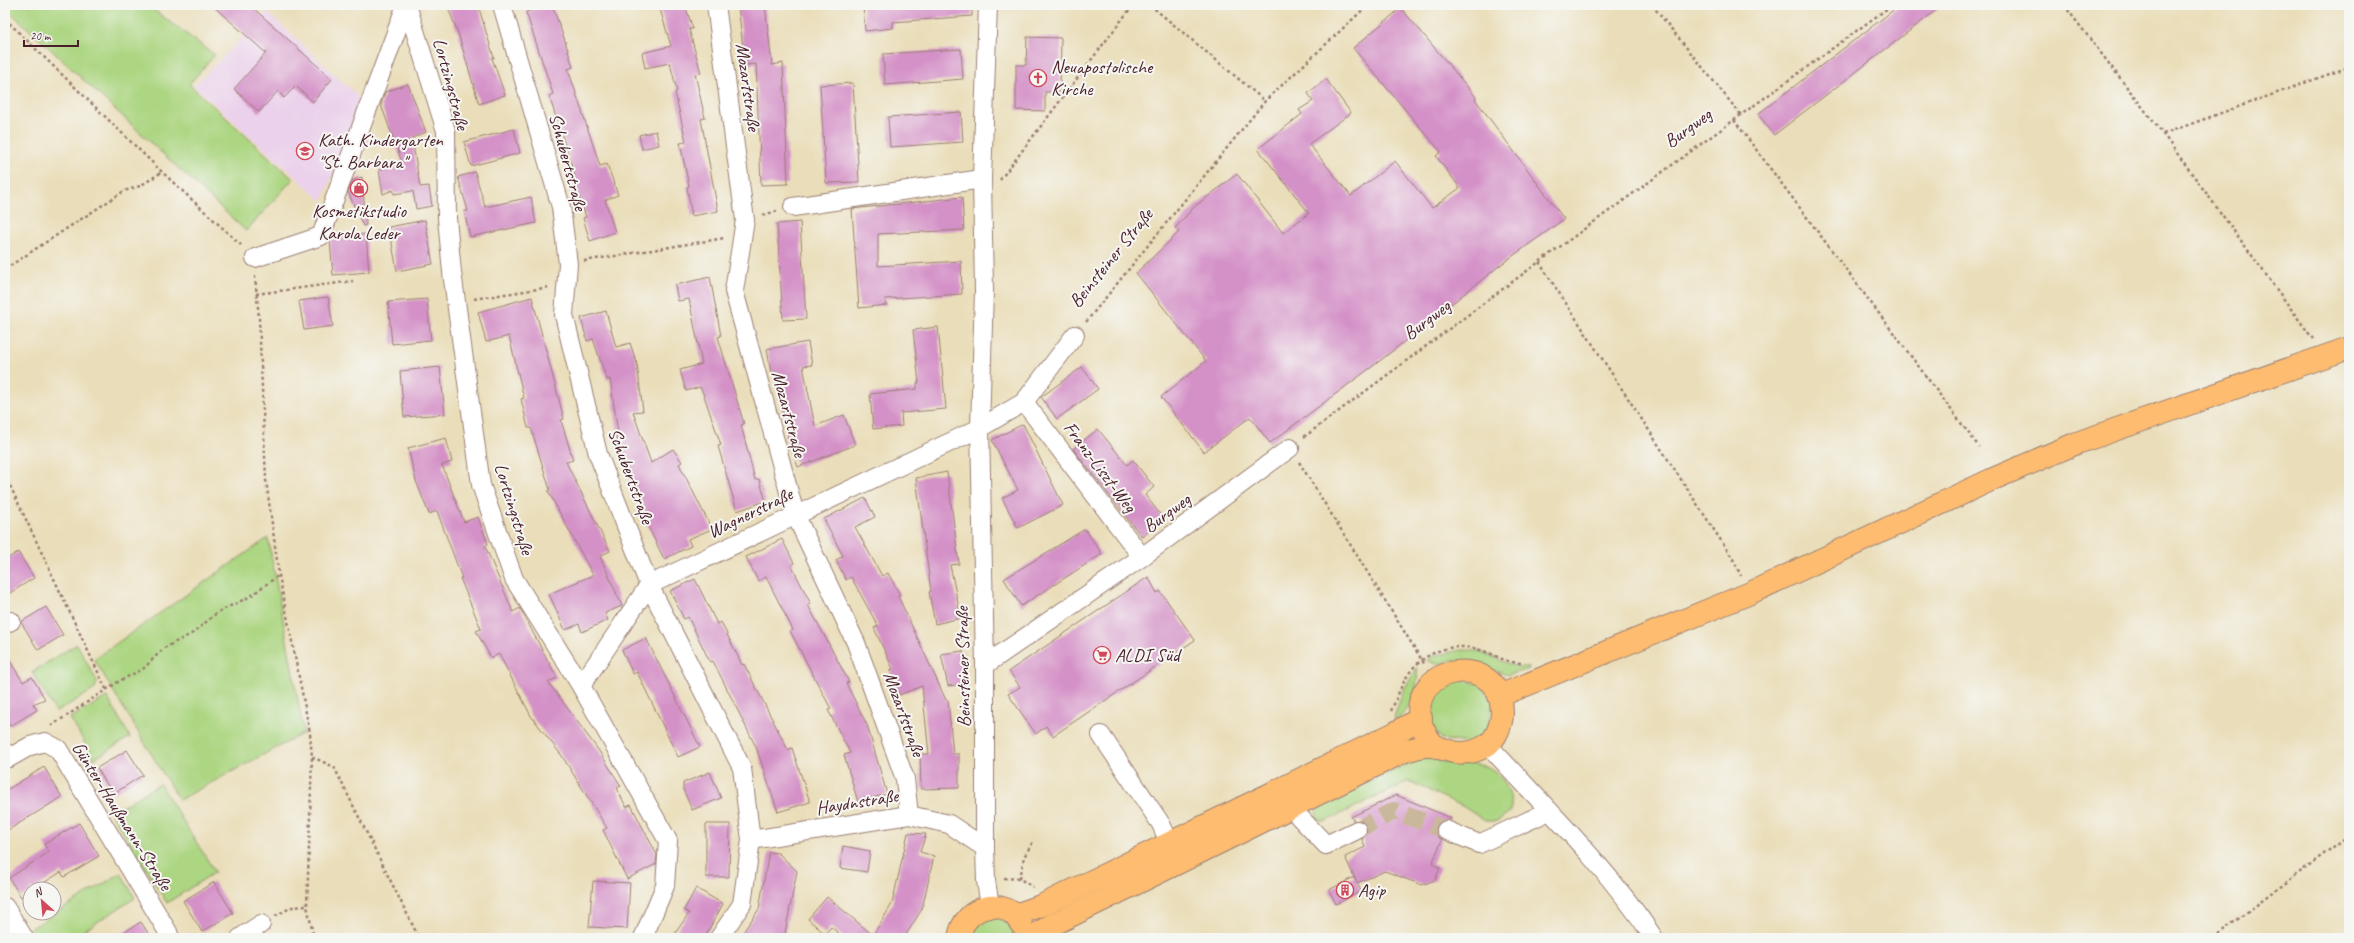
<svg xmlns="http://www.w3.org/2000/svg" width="2354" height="943" font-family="Caveat,sans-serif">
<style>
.built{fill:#ebd1eb}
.green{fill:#acd681;stroke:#7b7a56}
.building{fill:#d491c7}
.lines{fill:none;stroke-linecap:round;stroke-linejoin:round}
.minor-tunnel{stroke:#cab89d;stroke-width:18;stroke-dasharray:18 9;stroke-linecap:butt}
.minor-casing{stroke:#9a7e72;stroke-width:20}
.major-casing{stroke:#9a7e72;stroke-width:24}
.path{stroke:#9a7e72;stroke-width:2.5;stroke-dasharray:3 3;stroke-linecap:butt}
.minor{stroke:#fff;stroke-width:18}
.major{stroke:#fdbc70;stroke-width:22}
.labels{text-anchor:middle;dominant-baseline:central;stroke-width:4;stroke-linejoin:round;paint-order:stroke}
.poi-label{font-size:19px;fill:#4a1f2b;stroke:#f6f6f2;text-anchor:start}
.street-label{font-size:19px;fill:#4a1f2b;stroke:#f6f6f2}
</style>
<rect width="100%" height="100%" fill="#f6f6f2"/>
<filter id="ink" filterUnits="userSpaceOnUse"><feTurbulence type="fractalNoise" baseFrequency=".025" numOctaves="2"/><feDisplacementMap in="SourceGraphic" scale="8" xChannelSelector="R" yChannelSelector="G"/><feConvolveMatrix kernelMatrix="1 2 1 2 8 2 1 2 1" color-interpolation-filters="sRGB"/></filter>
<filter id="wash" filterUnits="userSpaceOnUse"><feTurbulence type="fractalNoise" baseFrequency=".012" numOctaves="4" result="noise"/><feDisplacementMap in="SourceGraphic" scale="16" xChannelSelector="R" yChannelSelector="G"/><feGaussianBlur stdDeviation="0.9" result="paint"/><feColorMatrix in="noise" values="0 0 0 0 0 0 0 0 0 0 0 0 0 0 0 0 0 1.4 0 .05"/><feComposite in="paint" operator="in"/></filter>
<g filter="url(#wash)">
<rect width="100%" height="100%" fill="#eadeba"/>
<!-- built -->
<polygon class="built" points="267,12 363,101 322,201 194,86"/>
<!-- green -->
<g class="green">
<polygon points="8,5 147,5 215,55 189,84 293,179 246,231 7,9"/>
<polygon points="268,538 304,733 179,800 94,659"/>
<polygon points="77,644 97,681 95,689 56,712 32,672"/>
<path d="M1460 650C1467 650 1475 650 1481 652 1498 658 1510 668 1528 667L1529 669 1507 675 1469 661H1451L1436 664 1427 660 1433 656Z"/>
<path d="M1417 668C1419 687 1412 708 1396 720L1394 717 1404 689Z"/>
<polygon points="1457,679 1479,684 1493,700 1489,732 1472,744 1441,739 1429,721 1431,699 1438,690"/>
<polygon points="107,697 130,737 94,759 70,718"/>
<path d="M1414 756C1428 756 1440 762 1454 764 1461 765 1468 762 1476 764 1499 768 1513 789 1511 811L1497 821H1485L1464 807 1409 781 1326 821H1321L1317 819 1316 811 1320 806 1415 760Z"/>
<polygon points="160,784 215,872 167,903 111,813"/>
<polygon points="121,873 135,898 72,938 36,938 30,929"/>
<path d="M991 916C1004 919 1013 924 1015 938H970C971 925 980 920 991 916Z"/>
</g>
<g id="blocks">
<!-- building -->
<g class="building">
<polygon points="212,5 250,5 332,79 313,102 296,86 284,98 278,91 259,112 234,89 266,53"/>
<polygon points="447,5 478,5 494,58 492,58 505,95 479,104 458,33"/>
<polygon points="548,5 552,5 564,38 573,67 568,69 600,166 607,164 618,195 605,200 615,232 590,241 583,218 586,217 572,176 575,175 549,96 553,94 526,12"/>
<polygon points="673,5 685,5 693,29 689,29 701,73 695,74 705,118 701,119 718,211 692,216 687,187 689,186 680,143 686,142 675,92 677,91 670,63 645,68 642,53 671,46 660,9"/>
<polygon points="738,5 765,5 772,65 783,63 788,184 761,185 756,64 745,65"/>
<polygon points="863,5 972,5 972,16 893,22 893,28 865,31"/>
<polygon points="1900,5 1943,5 1774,135 1758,114"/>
<polygon points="1401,8 1476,97 1475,99 1564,219 1499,266 1381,360 1270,443 1250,417 1204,452 1161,397 1206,361 1136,273 1179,232 1175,228 1194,207 1237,174 1283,233 1309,213 1258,149 1302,114 1299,110 1313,101 1308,93 1326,79 1351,113 1309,144 1351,196 1395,161 1432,208 1460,188 1436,156 1441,152 1353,48"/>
<polygon points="1027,37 1061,38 1060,92 1045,92 1045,111 1016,110 1016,65 1026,65"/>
<polygon points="961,49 963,79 885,85 883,54"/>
<polygon points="853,83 859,182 826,183 820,85"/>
<polygon points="408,84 426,132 412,138 420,187 429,186 432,206 416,209 413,191 394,194 393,190 383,194 379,170 402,162 381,105 385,92"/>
<polygon points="961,112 963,142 890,147 888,117"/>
<polygon points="514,129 520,153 471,166 464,142"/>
<polygon points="656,131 659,145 642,149 639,135"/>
<polygon points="475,172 485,207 531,197 536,223 470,237 464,211 468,211 458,177"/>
<polygon points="362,177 366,225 363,226 348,192 352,181"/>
<polygon points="962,197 964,230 878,234 878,266 961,261 962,294 885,299 887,305 859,308 852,209"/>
<polygon points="425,220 433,264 397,271 389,227"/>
<polygon points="800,222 806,319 783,320 777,224"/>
<polygon points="366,234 369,272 333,275 330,241 332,237"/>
<polygon points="710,277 721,336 718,337 744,424 741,425 755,480 759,479 766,501 737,511 718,446 721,445 703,393 700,387 686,391 680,370 702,364 689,299 678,301 675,285"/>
<polygon points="328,297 333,326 304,330 299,301"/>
<polygon points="532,297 564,419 561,420 573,460 566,462 610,551 600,556 622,606 605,613 608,620 582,632 579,624 565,630 549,594 593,575 548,491 550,490 531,428 528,428 521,399 524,398 509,336 486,342 478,312"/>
<polygon points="427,299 431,340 392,344 388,302"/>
<polygon points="606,311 616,347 630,343 637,364 643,411 633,412 651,463 673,449 682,462 679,464 712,529 688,539 691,546 664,559 643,516 648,514 628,477 630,476 615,434 618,433 610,379 607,380 593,339 587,341 581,318"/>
<polygon points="938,327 946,409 901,413 902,426 873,429 870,394 917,389 917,383 919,383 913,330"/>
<polygon points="808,342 812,365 803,366 815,426 844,415 855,445 798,467 787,437 788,437 775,371 771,372 767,349"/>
<polygon points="440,367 445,414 404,417 400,371"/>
<polygon points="1082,367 1098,389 1057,419 1041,397"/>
<polygon points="1023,424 1063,505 1018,528 1002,498 1018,490 992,440"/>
<polygon points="1098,429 1127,465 1133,460 1154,487 1145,495 1164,519 1142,537 1073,449"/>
<polygon points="446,438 452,462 442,465 464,522 478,517 488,544 485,546 513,612 520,608 557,678 548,682 599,751 621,786 617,788 626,807 631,805 657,855 656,864 627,879 603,830 607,828 562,756 531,716 499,654 491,658 476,631 481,629 460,578 462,578 437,511 429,514 416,481 408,448"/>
<polygon points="947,472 959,564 950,565 961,618 935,624 929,592 931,591 916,478"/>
<polygon points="865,498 875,517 855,527 882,576 888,573 900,595 898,596 946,700 948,700 953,754 959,754 959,788 921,789 920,754 929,754 922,686 899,695 890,670 893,669 874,628 878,626 851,577 846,580 836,560 843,556 824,519"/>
<polygon points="1085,529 1102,554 1021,606 1004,579"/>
<polygon points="782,539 794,563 791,565 811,604 808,605 849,682 846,683 867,725 887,794 858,802 844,755 850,753 828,710 831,709 790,631 793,630 766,577 758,581 746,557"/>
<polygon points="18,552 34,578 5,596 5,560"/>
<polygon points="1148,577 1157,593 1160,591 1195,640 1053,736 1046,726 1036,734 1008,694 1020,687 1009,671"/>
<polygon points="695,579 717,624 721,622 742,665 744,664 788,750 792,748 810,802 778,812 756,747 713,661 710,662 688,617 684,619 670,591"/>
<polygon points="46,607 63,635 38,650 21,622"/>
<polygon points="646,638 700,747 678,757 637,672 633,674 622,650"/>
<polygon points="963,651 967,684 948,686 941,654"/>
<polygon points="5,653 23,682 32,677 45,699 33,704 37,710 10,726 5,718"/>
<polygon points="127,750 143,775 113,794 97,768"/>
<polygon points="44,767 62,797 5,832 5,791"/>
<polygon points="710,772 721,798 692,810 683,789 683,783"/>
<polygon points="1396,795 1451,818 1450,820 1440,821 1436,826 1437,836 1442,840 1432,864 1440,868 1435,880 1422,885 1385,871 1357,883 1345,857 1365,847 1362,839 1367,830 1363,822 1353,820 1351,817"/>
<polygon points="79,823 99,856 64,877 61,872 34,889 30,889 30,892 21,897 9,878 49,852 44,844"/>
<polygon points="706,824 730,824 729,877 706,877"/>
<polygon points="908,833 926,834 920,852 934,856 922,909 904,938 844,938 831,927 825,934 808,919 827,897 873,935 892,904"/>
<polygon points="843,846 870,851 867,872 840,868"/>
<polygon points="769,852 778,853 797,871 784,938 739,938 759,909"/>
<polygon points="1354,877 1361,891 1336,904 1329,890"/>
<polygon points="593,881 630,883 627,929 589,927"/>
<polygon points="214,882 233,913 202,932 183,901"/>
<polygon points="696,888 723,904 704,938 672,938 689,913 684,910"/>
<polygon points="141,922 151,938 114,938"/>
</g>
</g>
</g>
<g filter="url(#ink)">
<use href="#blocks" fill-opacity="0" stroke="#9a7e72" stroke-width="1"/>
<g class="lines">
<!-- minor-tunnel -->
<polyline class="minor-tunnel" points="1357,830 1394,811 1446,830"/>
<defs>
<g id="minor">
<polyline points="407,5 446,131 447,218 452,272 481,485 514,579 581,686 668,841 665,886 643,938"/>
<polyline points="502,5 561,207 568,264 564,315 598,454 649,585 742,768 751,840 742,904 719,938"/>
<polyline points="716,5 745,220 734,291 795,514 856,643 905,779 909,815"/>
<polyline points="988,5 982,179 984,290 980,428 985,665 985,848 986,881 990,906"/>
<polyline points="793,207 982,179"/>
<polyline points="255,258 321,236 406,5"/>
<polyline points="1024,402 1142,557"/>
<polyline points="5,624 11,621"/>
<polyline points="985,665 1142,557 1290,448"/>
<polyline points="581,686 649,585 980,428 1024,402 1075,335"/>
<polyline points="1101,735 1161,824 1169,842"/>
<path d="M1488 745C1545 807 1607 867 1654 938"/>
<polyline points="5,752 9,758 30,746 45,742 58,749 168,932 170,938"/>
<polyline points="1290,807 1326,845 1357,830"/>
<polyline points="1446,830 1479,844 1549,811"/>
<polyline points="751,840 909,815 949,824 985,848"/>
<polyline points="5,907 24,938"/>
<polyline points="240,938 261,924"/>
</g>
<g id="major">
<polyline points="1499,696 1748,594 1993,479 2077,443 2349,348"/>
<polyline points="1012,913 1021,913 1043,905 1395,733 1421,718"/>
<path d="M959 938C963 906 1005 894 1021 924"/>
<path d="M1030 938 1052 925 1405 751C1413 749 1423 745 1432 746 1436 746 1442 749 1446 750 1460 755 1475 753 1487 745 1496 739 1502 724 1502 713 1502 649 1405 664 1421 724 1424 732 1429 739 1433 745"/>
</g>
</defs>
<!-- minor casing -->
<use href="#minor" class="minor-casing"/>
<!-- major casing -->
<use href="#major" class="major-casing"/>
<!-- path -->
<g class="path">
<polyline points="1150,5 1265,101"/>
<polyline points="1652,5 1741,115"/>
<polyline points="2064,5 2163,134 2313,339"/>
<polyline points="5,19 162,172 242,246"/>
<polyline points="1734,120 1979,447"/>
<polyline points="2163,134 2349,67"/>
<polyline points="1000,180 1133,5"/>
<polyline points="763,215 777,211"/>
<polyline points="584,261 725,238"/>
<polyline points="1539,262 1733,559 1741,576"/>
<polyline points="5,269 124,191 140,186 162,172"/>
<polyline points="255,276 259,318 266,480 279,575 310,733 312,757 307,906 314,938"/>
<polyline points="256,294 353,281"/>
<polyline points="474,299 550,287"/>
<polyline points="1086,322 1265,101 1368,5"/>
<polyline points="1304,437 1539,262 1892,5"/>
<polyline points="1299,462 1425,665"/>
<polyline points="5,475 106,689"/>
<path d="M1391 711C1396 700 1400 688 1406 678 1421 652 1453 641 1480 650 1498 655 1503 663 1523 663"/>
<polyline points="51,726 121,680 143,669 164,648 193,633 218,612 249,597 279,575"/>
<polyline points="312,757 334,767 419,938"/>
<polyline points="1004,878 1020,879 1033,887"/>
<polyline points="1020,879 1024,857 1034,840"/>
<polyline points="275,916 292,907 307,906"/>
<polyline points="2213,938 2349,835"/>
</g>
<!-- minor -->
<use href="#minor" class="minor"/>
<!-- major -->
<use href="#major" class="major"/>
</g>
</g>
<!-- icons -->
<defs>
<symbol id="church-ring" viewBox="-11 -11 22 22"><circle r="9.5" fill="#f6f6f2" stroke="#d1495b" stroke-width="1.5"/><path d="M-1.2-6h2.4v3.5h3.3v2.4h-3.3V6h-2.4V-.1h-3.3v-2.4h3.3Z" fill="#d1495b"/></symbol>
<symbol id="school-ring" viewBox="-11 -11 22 22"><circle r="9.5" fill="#f6f6f2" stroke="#d1495b" stroke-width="1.5"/><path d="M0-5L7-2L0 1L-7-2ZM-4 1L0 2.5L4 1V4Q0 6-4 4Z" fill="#d1495b"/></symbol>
<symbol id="shop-ring" viewBox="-11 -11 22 22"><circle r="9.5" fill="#f6f6f2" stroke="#d1495b" stroke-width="1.5"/><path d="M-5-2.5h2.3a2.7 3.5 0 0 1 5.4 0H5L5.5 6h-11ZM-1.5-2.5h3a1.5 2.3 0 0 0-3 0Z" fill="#d1495b"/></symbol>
<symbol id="supermarket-ring" viewBox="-11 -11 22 22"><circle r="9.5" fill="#f6f6f2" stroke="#d1495b" stroke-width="1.5"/><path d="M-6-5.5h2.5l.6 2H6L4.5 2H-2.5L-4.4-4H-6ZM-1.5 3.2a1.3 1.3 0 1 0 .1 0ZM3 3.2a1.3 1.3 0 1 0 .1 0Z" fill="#d1495b"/></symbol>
<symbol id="building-ring" viewBox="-11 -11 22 22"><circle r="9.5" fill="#f6f6f2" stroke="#d1495b" stroke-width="1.5"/><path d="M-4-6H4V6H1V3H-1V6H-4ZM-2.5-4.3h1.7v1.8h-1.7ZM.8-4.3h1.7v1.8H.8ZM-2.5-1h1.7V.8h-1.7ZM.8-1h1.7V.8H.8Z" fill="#d1495b"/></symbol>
</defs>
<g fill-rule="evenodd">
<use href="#church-ring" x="1028" y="68" width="20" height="20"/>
<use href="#school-ring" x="295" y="141" width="20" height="20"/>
<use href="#shop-ring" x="349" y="178" width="20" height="20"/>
<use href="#supermarket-ring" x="1092" y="645" width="20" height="20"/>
<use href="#building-ring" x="1335" y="880" width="20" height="20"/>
</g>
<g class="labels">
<!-- poi labels -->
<g class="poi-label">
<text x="1051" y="67">Neuapostolische<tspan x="1051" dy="22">Kirche</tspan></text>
<text x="318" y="140">Kath. Kindergarten<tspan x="318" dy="22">"St. Barbara"</tspan></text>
<text x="359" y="211" text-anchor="middle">Kosmetikstudio<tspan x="359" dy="22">Karola Leder</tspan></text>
<text x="1115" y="655">ALDI Süd</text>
<text x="1358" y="890">Agip</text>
</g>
<!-- street labels -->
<g class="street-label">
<text transform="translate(451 84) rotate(75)">Lortzingstraße</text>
<text transform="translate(748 87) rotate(82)">Mozartstraße</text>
<text transform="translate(1688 128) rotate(-36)">Burgweg</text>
<text transform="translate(568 162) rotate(75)">Schubertstraße</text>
<text transform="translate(1111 258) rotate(-51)">Beinsteiner Straße</text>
<text transform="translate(1427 320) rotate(-37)">Burgweg</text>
<text transform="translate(789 414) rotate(75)">Mozartstraße</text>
<text transform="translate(1100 467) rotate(53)">Franz-Liszt-Weg</text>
<text transform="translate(631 476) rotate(70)">Schubertstraße</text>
<text transform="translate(514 509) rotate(73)">Lortzingstraße</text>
<text transform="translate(750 513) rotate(-26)">Wagnerstraße</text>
<text transform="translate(1167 513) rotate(-36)">Burgweg</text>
<text transform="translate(963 667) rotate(-91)">Beinsteiner Straße</text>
<text transform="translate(904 714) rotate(70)">Mozartstraße</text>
<text transform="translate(857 802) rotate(-9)">Haydnstraße</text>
<text transform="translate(122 816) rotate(58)">Günter-Haußmann-Straße</text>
</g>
</g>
<!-- margin -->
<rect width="2354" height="943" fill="none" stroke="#f6f6f2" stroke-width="20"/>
<!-- north arrow -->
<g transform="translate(42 901) rotate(333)"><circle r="19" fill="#f6f6f2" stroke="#b1a0a2"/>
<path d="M0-3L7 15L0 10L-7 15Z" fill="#d1495b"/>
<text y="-6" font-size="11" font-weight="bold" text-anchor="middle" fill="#4a1f2b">N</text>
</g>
<!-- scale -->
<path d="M24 40v6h54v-6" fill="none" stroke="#4a1f2b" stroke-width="2"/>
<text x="30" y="40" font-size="12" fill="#4a1f2b" stroke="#f6f6f2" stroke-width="3" paint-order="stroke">20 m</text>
</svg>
